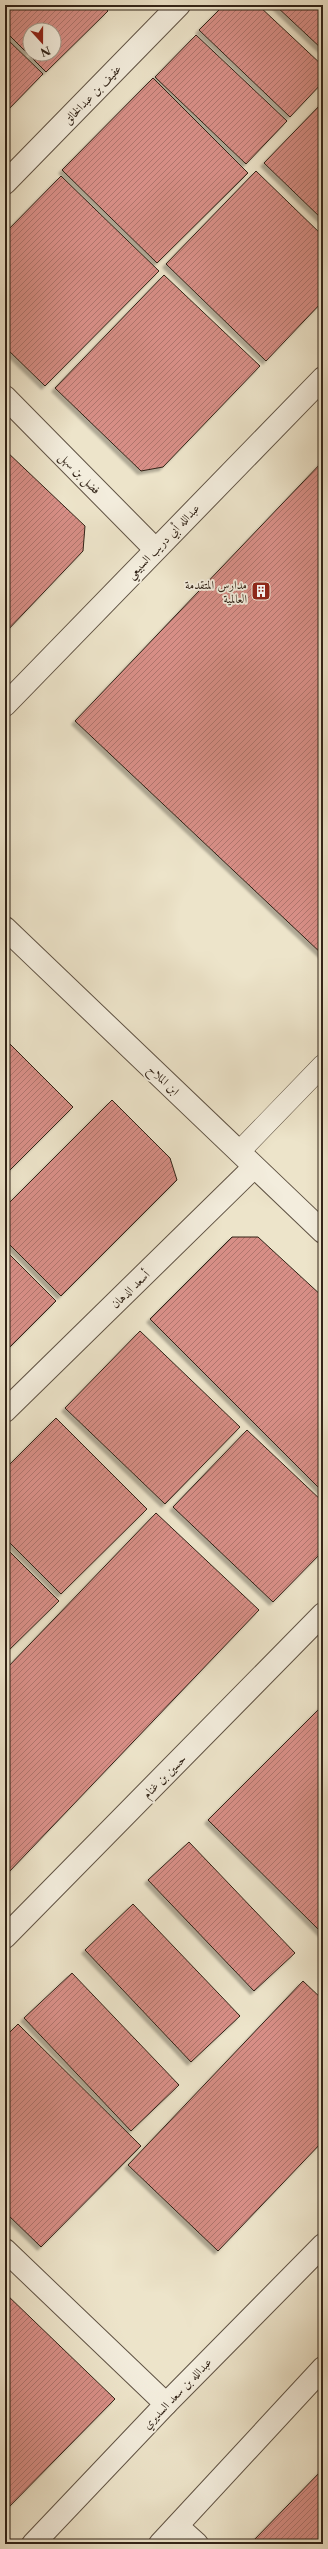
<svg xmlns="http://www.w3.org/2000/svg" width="328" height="2549" font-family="'Libre Caslon Text',Amiri,serif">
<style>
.building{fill:url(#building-hatch);stroke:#312317;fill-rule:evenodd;filter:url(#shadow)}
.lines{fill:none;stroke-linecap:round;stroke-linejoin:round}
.lane-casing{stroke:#605344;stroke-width:22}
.street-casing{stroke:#605344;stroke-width:24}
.lane{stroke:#f3eddd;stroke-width:21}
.street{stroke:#f3eddd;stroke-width:22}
.labels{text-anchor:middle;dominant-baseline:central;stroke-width:3.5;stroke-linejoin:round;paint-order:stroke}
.street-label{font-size:12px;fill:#312317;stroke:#f3eddd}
.poi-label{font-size:12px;fill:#312317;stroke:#f3eddd;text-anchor:end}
</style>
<defs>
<pattern id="building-hatch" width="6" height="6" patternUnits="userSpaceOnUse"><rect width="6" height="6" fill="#d78e86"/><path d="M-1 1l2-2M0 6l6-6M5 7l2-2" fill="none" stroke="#af746d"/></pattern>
<filter id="shadow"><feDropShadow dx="-3.5" dy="3.5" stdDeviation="1" flood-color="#0004"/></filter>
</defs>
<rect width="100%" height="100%" fill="#ede4ca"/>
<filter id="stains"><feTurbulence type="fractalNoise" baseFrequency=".005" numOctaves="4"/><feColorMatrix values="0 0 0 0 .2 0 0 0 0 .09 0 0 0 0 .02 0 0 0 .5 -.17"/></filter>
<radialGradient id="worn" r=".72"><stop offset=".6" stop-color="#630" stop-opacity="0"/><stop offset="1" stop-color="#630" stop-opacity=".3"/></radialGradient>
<!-- building -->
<g class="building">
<path d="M5 5H102L108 11 46 72 5 31ZM30 30H54V54H30Z"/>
<polygon points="224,5 258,5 323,66 323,82 290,117 199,30"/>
<polygon points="275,5 323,5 323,50"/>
<polygon points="196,35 287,121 246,164 155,77"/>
<polygon points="5,37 43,74 5,113"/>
<polygon points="153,78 248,173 157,263 62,170"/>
<polygon points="323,102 323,220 264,163"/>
<polygon points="256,171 323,236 323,301 266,361 166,264"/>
<polygon points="61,176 159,271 45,386 5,347 5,233"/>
<polygon points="164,275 260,366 163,467 141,471 55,388"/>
<polygon points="5,450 85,526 83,551 5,633"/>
<polygon points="323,461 323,955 75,721"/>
<polygon points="5,1039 73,1107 5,1175"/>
<polygon points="112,1100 170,1158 177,1180 61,1296 5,1240 5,1207"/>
<polygon points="232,1237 258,1237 323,1297 323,1492 150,1319"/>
<polygon points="5,1250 56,1301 5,1352"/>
<polygon points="140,1331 240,1427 165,1504 65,1408"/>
<polygon points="56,1418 147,1509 61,1594 5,1538 5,1469"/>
<polygon points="247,1430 323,1502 323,1551 273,1602 173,1507"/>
<polygon points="156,1513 259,1610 8,1873 5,1870 5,1670"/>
<polygon points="5,1547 59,1601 5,1654"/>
<polygon points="323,1705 323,1934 208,1820"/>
<polygon points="189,1842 295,1953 254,1991 148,1880"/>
<polygon points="133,1904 240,2016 191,2062 85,1950"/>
<polygon points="72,1973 179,2085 131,2131 24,2018"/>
<polygon points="303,1981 323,2000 323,2141 218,2251 128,2165"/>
<polygon points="18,2024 141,2146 41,2247 5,2212 5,2037"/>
<polygon points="5,2293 115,2399 5,2511"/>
<polygon points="323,2469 323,2544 258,2544 254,2540"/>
</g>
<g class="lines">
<defs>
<polyline id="lane" points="239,1152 323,1065"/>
<g id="street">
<polyline points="5,183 179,5"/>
<polyline points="5,397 155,549"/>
<polyline points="5,705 323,378"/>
<polyline points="5,928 323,1232"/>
<polyline points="5,1411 254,1167"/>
<polyline points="5,1937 323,1614"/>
<polyline points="5,2250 166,2404"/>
<polyline points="177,2526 197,2544"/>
<polyline points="33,2544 166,2404 323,2245"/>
<polyline points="160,2544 323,2368"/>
</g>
</defs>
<!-- lane casing -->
<use href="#lane" class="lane-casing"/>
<!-- street casing -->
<use href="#street" class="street-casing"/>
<!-- lane -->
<use href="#lane" class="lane"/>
<!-- street -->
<use href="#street" class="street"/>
</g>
<!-- icons -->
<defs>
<symbol id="building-square" viewBox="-11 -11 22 22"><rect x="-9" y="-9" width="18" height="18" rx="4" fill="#8f2418" stroke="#f3eddd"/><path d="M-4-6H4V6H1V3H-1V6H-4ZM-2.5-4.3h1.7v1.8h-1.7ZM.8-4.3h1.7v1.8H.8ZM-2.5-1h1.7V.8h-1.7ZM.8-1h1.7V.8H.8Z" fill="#fff"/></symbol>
</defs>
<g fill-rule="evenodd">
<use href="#building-square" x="250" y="580" width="22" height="22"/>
</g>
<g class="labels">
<!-- street labels -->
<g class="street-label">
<text transform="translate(92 94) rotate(-46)">عفيف بن عبدالخالق</text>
<text transform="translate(80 473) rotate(45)">فضل بن سهل</text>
<text transform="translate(163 541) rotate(-46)">عبدالله أبي دريب السبيعي</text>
<text transform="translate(164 1080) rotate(44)">ابن الملاح</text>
<text transform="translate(130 1289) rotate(-44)">أسعد الدهان</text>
<text transform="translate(164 1776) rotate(-45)">حسين بن غنام</text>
<text transform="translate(177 2393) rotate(-46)">عبدالله بن سعد السديري</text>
</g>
<!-- poi labels -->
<g class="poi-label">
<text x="247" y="584">مدارس المتقدمة<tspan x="247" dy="14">العالمية</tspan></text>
</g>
</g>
<!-- margin -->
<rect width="328" height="2549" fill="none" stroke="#ede4ca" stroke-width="20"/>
<rect x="6" y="6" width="316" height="2537" fill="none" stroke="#312317" stroke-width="2"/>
<rect x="10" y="10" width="308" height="2529" fill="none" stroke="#312317"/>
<!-- north arrow -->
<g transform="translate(42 42) rotate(159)"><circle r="19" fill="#f3eddd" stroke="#a59c8e"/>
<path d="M0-3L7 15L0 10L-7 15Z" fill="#8f2418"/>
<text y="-6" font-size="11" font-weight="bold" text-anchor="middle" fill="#312317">N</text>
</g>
<rect width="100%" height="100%" filter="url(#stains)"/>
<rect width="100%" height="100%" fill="url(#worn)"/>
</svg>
